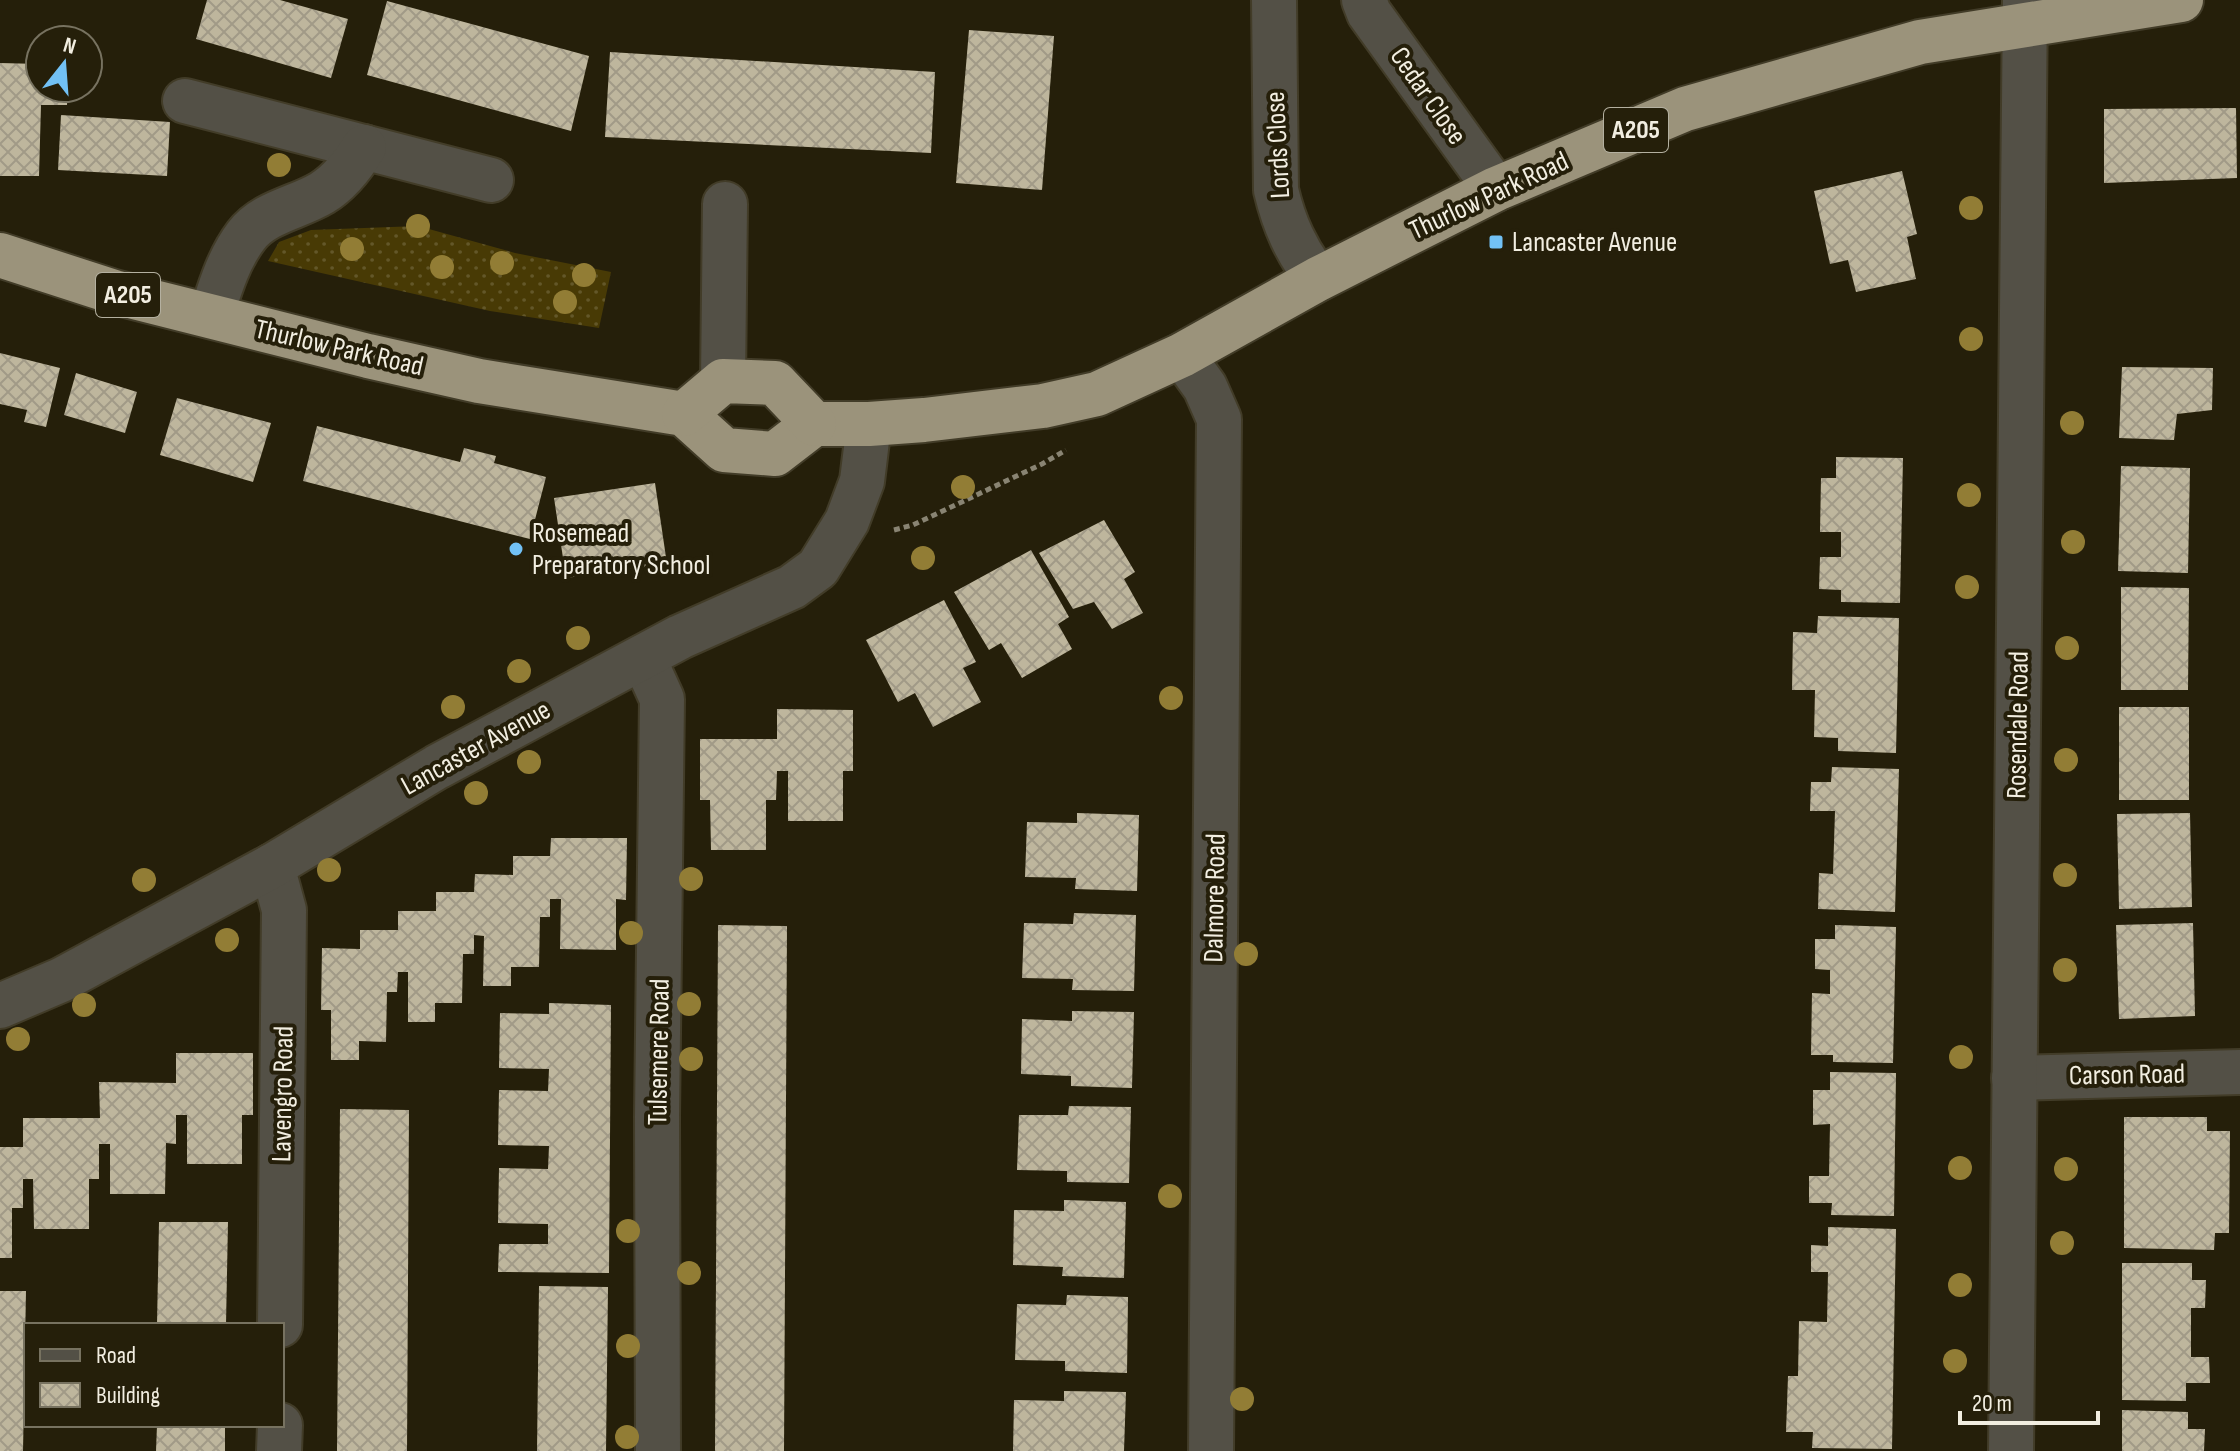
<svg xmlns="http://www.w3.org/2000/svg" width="2240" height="1451" font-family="'Sofia Sans Condensed',sans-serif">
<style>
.grass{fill:url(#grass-dots)}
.building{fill:url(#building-cross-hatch)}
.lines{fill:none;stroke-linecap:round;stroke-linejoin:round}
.minor-casing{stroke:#423c28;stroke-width:48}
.highway-casing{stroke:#423c28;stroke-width:48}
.path{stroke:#898473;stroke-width:5;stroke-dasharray:6 4;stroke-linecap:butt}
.minor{stroke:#535046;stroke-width:44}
.highway{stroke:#9b937b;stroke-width:44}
.tree{fill:#927d35}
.poi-dot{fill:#72c1f5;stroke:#251f0a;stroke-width:3}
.labels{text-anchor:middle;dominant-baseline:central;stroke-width:8;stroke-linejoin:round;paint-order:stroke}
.shield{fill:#251f0a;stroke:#b4b0a0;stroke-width:2}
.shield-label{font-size:26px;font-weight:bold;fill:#f2eee1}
.street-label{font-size:28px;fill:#f2eee1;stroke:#251f0a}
.poi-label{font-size:28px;fill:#f2eee1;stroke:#251f0a;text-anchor:start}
</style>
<defs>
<pattern id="grass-dots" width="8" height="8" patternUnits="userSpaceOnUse" patternTransform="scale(2)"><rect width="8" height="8" fill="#483a05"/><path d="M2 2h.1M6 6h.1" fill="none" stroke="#635729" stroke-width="1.8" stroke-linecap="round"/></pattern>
<pattern id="building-cross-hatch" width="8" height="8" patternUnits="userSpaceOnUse" patternTransform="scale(2)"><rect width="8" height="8" fill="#beb69d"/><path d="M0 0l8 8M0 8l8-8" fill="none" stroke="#a19a87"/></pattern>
</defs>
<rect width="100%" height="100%" fill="#251f0a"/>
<!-- grass -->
<polygon class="grass" points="418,226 515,253 611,272 599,328 490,311 268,261 279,242 311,230"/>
<!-- building -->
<g class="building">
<polygon points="207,0 280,0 348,19 331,78 196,39"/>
<polygon points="387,1 589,56 571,131 367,75"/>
<polygon points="969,30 1054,36 1042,190 956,183"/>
<polygon points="610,52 935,72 931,153 605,137"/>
<polygon points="0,63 40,64 40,88 68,88 67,105 41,105 39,176 0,176"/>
<polygon points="2236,108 2237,178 2104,183 2104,109"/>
<polygon points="61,115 170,122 167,176 58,170"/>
<polygon points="1902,171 1917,234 1907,237 1916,279 1856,292 1848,260 1830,264 1814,191"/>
<polygon points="0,353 60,368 46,427 24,422 27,410 0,404"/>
<polygon points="2122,367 2213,368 2212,410 2177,414 2174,440 2119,438"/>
<polygon points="76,373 137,392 125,433 64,415"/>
<polygon points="177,398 271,423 253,482 160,455"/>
<polygon points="317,426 460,462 464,448 496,456 494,463 546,477 530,539 303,481"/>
<polygon points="1836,457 1903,458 1900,603 1841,602 1841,590 1819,589 1820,557 1841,557 1841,532 1820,532 1821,478 1836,478"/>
<polygon points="2121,466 2190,468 2188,573 2118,571"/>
<polygon points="655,483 667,564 566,578 554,498"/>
<polygon points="1104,520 1135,572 1124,579 1143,613 1112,629 1094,602 1073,609 1039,553"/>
<polygon points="1031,550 1069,617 1058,624 1072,649 1022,678 1001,643 989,650 954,592"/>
<polygon points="2121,587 2189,588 2188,690 2121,690"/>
<polygon points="944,600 976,662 963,668 981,702 933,727 915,693 898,702 866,640"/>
<polygon points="1818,616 1899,618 1896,753 1838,751 1838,738 1814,737 1815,690 1792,690 1793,632 1817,633"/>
<rect x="2119" y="707" width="70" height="93"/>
<polygon points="777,709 853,710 853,771 843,771 843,821 788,821 788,771 777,771 776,800 766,800 766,850 711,850 710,800 700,800 700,739 777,739"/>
<polygon points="1832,767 1899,769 1895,912 1818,909 1819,873 1833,874 1835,811 1810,811 1811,782 1831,782"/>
<polygon points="1077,813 1139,815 1137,891 1075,889 1076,878 1025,877 1027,822 1077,823"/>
<polygon points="2190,813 2192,907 2119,909 2117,814"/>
<polygon points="551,838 627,838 626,900 616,899 616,950 560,949 561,899 550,899 550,917 540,917 539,967 511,967 511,986 483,986 484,936 474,935 474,954 463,954 462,1003 435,1003 435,1022 408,1022 408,972 398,972 397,992 387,992 386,1042 359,1041 359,1060 331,1060 331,1010 321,1010 322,948 360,949 360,930 398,930 398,911 436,911 436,892 474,892 475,874 513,875 513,856 550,856"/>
<polygon points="1074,913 1136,915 1134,991 1072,990 1073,979 1022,978 1024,923 1073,924"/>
<polygon points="2193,923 2195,1016 2119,1019 2116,925"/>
<polygon points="718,925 787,926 784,1451 715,1451"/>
<polygon points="1835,925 1896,927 1893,1063 1833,1062 1833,1055 1811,1055 1812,993 1830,994 1830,970 1815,969 1815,939 1835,939"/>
<polygon points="549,1003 611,1005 609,1273 498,1272 499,1244 548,1244 548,1224 498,1223 499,1168 548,1169 549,1146 498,1145 499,1090 548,1091 549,1069 499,1068 500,1013 549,1014"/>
<polygon points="1072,1011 1134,1012 1132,1088 1071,1086 1071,1076 1021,1074 1022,1019 1072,1021"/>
<polygon points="176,1053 253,1053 253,1115 242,1115 242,1164 187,1164 187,1115 176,1115 176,1144 166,1143 165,1194 110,1194 110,1144 99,1144 99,1179 89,1179 89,1229 34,1229 33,1179 23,1179 23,1208 12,1208 12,1258 0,1258 0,1147 23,1147 23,1118 100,1118 99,1082 176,1083"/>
<polygon points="1830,1072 1896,1073 1894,1216 1831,1215 1832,1203 1809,1203 1809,1176 1829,1176 1830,1124 1813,1125 1813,1090 1830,1090"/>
<polygon points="1069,1106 1131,1107 1129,1183 1067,1182 1067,1171 1017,1170 1019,1115 1068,1115"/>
<polygon points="340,1109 409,1110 407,1451 337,1451"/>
<polygon points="2124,1117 2207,1117 2207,1131 2230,1131 2229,1233 2215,1233 2214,1250 2124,1248"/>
<polygon points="1064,1200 1126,1202 1124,1278 1062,1276 1063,1267 1013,1265 1014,1210 1064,1211"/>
<polygon points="159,1222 228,1222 226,1325 157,1325"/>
<polygon points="1828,1227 1896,1229 1892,1449 1812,1448 1813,1432 1786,1432 1788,1376 1798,1376 1799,1321 1827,1322 1828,1272 1811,1272 1811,1245 1828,1246"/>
<polygon points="2122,1263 2192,1263 2192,1280 2206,1280 2205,1308 2191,1308 2191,1357 2209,1357 2210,1383 2186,1383 2186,1401 2122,1400"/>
<polygon points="539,1286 608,1287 606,1451 537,1451"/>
<polygon points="0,1291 26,1291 23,1451 0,1451"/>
<polygon points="1067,1295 1128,1297 1127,1373 1065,1371 1065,1361 1015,1360 1017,1304 1066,1305"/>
<polygon points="1064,1391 1126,1392 1124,1451 1013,1451 1014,1400 1064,1401"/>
<polygon points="2122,1410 2188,1412 2188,1429 2205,1429 2204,1451 2122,1451"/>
<polygon points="157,1425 225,1425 225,1451 156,1451"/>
</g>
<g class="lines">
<defs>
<g id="minor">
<path d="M1274 0 1276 190C1284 224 1296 251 1318 279"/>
<polyline points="1364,0 1369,13 1496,189"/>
<polyline points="185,101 491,180"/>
<path d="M211 316C220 288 228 260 246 236 264 212 297 208 322 193 340 182 353 165 364 147"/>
<polyline points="1182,355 1205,387 1219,419 1211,1451"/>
<polyline points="723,381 725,204"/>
<polyline points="643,657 662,699 657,1117 658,1451"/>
<polyline points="272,866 284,910 280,1325"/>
<polyline points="0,1006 61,980 272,866 437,767 680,637 792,587 818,568 847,521 862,481 869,424"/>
<polyline points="2014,1078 2240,1072"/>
<polyline points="279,1451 280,1425"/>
<polyline points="2011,1451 2025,0"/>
</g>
<g id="highway">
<polyline points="0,255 114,292 368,356 479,381 684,414 724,450 775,454 814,424 869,424 924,420 1043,406 1097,394 1182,355 1318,279 1496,189 1685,109 1920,42 2181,0"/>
<polyline points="684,414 723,381 775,383 814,424"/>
</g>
</defs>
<!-- minor casing -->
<use href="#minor" class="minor-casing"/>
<!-- highway casing -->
<use href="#highway" class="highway-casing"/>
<!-- path -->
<polyline class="path" points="894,530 913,525 1042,464 1066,450"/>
<!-- minor -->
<use href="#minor" class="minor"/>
<!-- highway -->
<use href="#highway" class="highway"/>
</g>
<!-- trees -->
<g class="tree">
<circle cx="279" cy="165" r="12"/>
<circle cx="1971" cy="208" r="12"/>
<circle cx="418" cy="226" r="12"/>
<circle cx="352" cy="249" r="12"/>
<circle cx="502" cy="263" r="12"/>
<circle cx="442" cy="267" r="12"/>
<circle cx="584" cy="275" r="12"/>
<circle cx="565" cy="302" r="12"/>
<circle cx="1971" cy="339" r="12"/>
<circle cx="2072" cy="423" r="12"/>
<circle cx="963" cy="487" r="12"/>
<circle cx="1969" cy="495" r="12"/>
<circle cx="2073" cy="542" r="12"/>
<circle cx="923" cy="558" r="12"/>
<circle cx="1967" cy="587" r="12"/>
<circle cx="578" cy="638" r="12"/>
<circle cx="2067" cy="648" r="12"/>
<circle cx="519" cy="671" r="12"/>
<circle cx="1171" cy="698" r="12"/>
<circle cx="453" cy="707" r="12"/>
<circle cx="2066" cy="760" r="12"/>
<circle cx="529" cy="762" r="12"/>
<circle cx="476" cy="793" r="12"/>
<circle cx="329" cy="870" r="12"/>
<circle cx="2065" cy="875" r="12"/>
<circle cx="691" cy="879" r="12"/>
<circle cx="144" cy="880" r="12"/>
<circle cx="631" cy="933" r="12"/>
<circle cx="227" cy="940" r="12"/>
<circle cx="1246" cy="954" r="12"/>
<circle cx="2065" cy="970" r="12"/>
<circle cx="689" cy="1004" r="12"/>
<circle cx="84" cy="1005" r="12"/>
<circle cx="18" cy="1039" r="12"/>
<circle cx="1961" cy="1057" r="12"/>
<circle cx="691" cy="1059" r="12"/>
<circle cx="1960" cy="1168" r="12"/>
<circle cx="2066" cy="1169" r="12"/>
<circle cx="1170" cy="1196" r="12"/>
<circle cx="628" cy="1231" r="12"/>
<circle cx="2062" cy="1243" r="12"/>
<circle cx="689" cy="1273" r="12"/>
<circle cx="1960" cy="1285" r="12"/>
<circle cx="628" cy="1346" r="12"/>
<circle cx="1955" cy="1361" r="12"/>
<circle cx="1242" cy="1399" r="12"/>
<circle cx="627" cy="1437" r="12"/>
</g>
<!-- markers -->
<g class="poi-dot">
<rect x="1488" y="234" width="16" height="16" rx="4"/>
<circle cx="516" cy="549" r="8"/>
</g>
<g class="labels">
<!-- shield labels -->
<g class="shield">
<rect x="1604" y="108" width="64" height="44" rx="6"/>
<rect x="96" y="273" width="64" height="44" rx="6"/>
</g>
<g class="shield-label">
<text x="1636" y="130">A205</text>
<text x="128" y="295">A205</text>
</g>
<!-- street labels -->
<g class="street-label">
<text transform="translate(1428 96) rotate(55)">Cedar Close</text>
<text transform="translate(1278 145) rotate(-93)">Lords Close</text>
<text transform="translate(1489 196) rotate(-25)">Thurlow Park Road</text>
<text transform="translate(339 348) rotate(13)">Thurlow Park Road</text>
<text transform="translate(2018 725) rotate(-89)">Rosendale Road</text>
<text transform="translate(476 748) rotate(-29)">Lancaster Avenue</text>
<text transform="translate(1215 898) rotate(-89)">Dalmore Road</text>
<text transform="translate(659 1052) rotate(-89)">Tulsemere Road</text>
<text transform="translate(2127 1075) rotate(-1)">Carson Road</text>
<text transform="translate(283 1094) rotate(-89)">Lavengro Road</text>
</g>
<!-- poi labels -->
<g class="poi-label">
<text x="1512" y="242">Lancaster Avenue</text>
<text x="532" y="533">Rosemead<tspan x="532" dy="32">Preparatory School</tspan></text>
</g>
</g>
<!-- legend -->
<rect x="24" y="1323" width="260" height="104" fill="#251f0a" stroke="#777260" stroke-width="2"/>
<rect x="40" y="1349" width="40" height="12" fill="#535046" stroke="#777260" stroke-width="2"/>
<text x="96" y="1363" font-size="24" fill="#f2eee1">Road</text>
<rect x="40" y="1383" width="40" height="24" fill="url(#building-cross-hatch)" stroke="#777260" stroke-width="2"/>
<text x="96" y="1403" font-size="24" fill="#f2eee1">Building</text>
<!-- north arrow -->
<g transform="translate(64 64) rotate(17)"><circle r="38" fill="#251f0a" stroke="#777260" stroke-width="2"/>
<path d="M0-6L14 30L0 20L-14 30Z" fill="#72c1f5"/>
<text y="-12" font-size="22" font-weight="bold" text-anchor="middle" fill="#f2eee1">N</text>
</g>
<!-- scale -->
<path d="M1960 1411v12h138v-12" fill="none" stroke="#f2eee1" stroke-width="4"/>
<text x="1972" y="1411" font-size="24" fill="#f2eee1" stroke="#251f0a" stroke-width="6" paint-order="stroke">20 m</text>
</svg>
